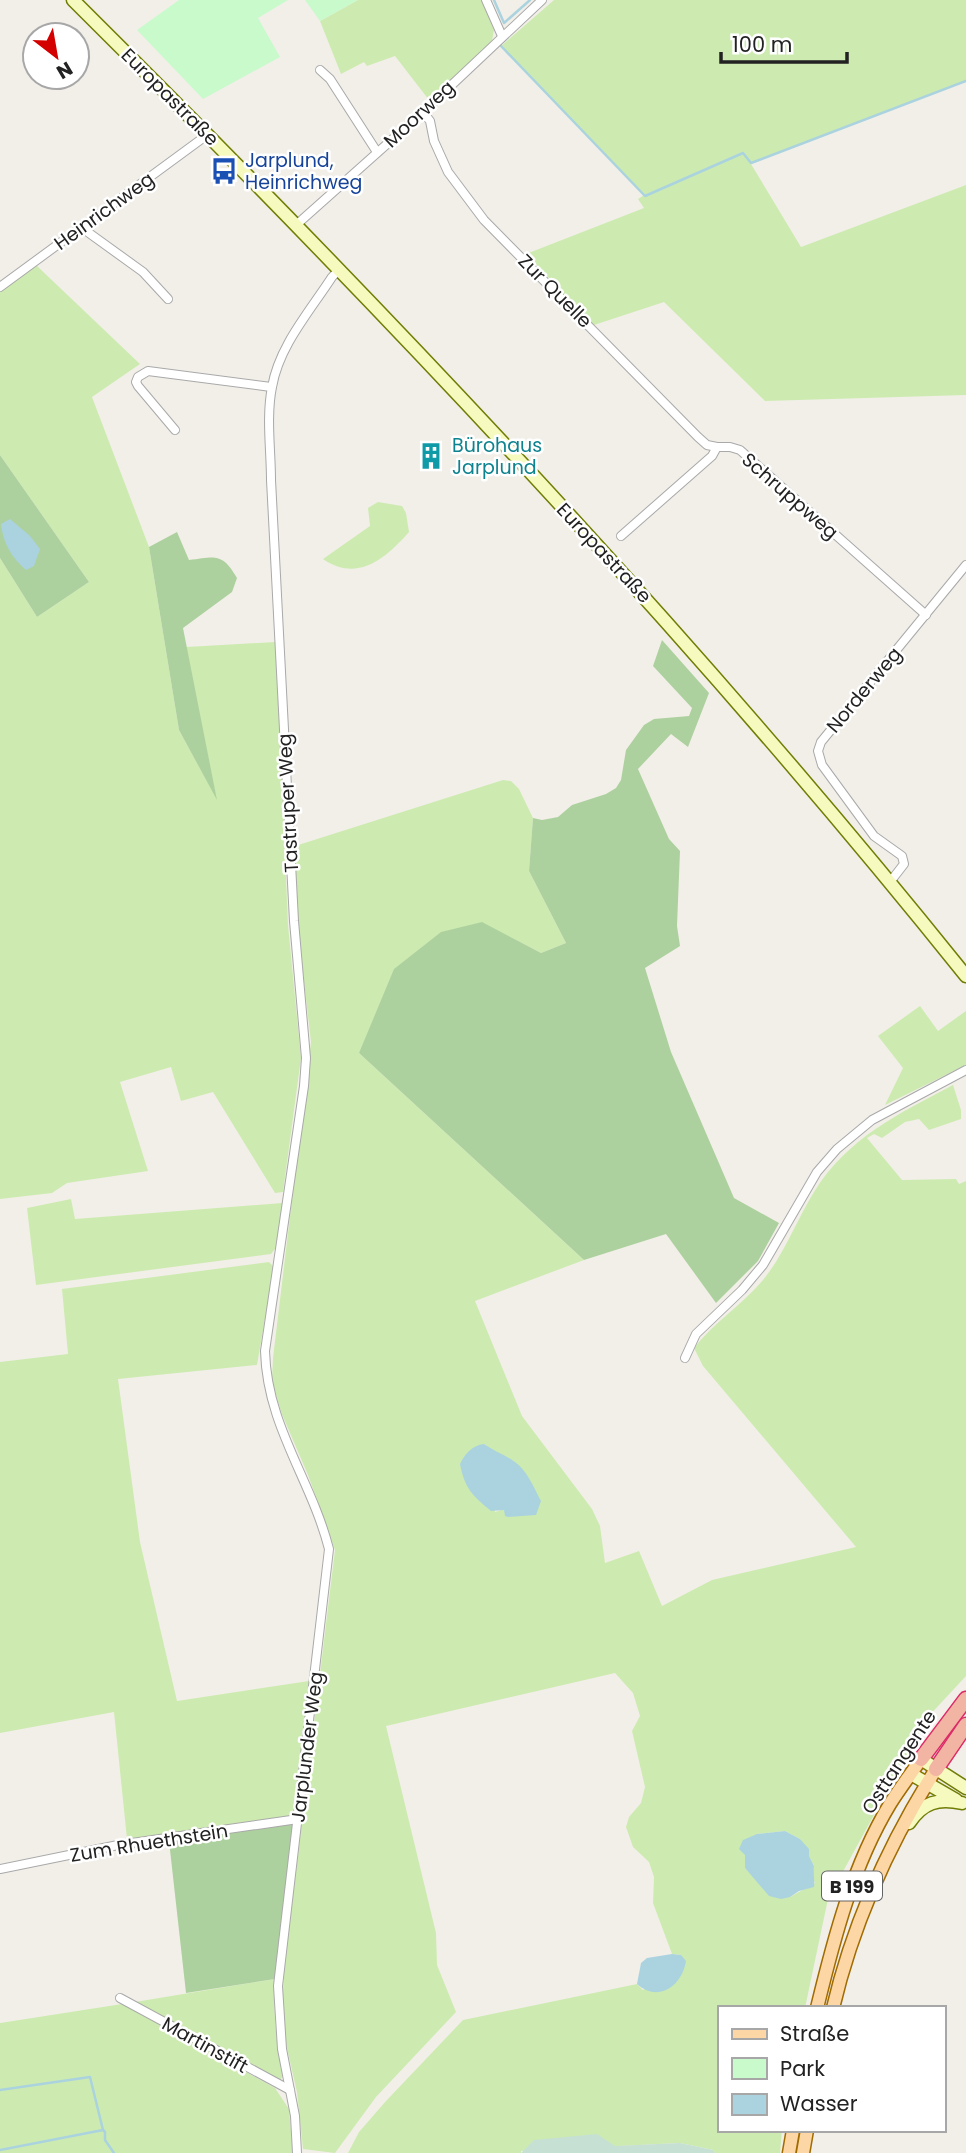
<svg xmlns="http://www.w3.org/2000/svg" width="966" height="2153" font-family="Poppins,sans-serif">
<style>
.grass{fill:#cdebb0;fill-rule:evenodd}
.forest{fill:#add19e}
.wetland{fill:#c6e0d4}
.park{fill:#c8facc}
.water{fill:#aad3df}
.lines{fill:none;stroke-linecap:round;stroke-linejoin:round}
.stream{stroke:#aad3df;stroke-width:2.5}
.minor-casing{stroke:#a9a9a9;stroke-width:10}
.secondary-casing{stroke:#707d05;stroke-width:15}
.primary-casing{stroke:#a06b00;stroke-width:15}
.trunk-casing{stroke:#dc2a67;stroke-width:17}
.minor{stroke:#fff;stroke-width:8}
.secondary{stroke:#f7fabf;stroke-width:12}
.primary{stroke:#fcd6a4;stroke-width:12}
.trunk{stroke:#f2b4a3;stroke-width:14}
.labels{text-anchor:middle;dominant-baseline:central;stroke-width:5;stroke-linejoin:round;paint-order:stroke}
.shield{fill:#fff;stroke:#646464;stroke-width:2}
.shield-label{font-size:18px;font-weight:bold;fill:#222}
.street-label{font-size:19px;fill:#222;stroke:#fff}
.transit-label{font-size:19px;fill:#164399;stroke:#fff;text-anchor:start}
.culture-label{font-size:19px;fill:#0d838f;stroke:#fff;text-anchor:start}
</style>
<rect width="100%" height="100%" fill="#f2efe9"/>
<!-- grass -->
<g class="grass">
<polygon points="358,0 482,0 494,30 492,41 429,100 395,56 367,66 364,62 341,74 320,21"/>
<polygon points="554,0 966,0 966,81 751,164 801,247 966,185 966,395 765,401 664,302 594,325 526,254 644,208 638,199 644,195 501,46"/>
<polygon points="36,265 140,364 92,397 149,547 179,730 216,797 186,647 276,642 288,925 301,1058 283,1192 275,1193 213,1092 181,1101 171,1067 120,1082 148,1171 67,1183 52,1193 0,1199 0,558 37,617 89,582 0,455 0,292"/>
<path d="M378 502 402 506 406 513 409 532C386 558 358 583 323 559L370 526 368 508Z"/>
<path d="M503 780 511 781 519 789 533 818 529 871 566 943 541 953 482 923 359 1053 584 1260 475 1301 522 1416 592 1509 600 1526 605 1563 639 1551 662 1606 712 1580 856 1547 703 1366 694 1348C714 1322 742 1305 763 1280 785 1253 796 1221 814 1192 847 1138 900 1113 953 1085L961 1110V1119L929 1130 919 1119 905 1122 882 1138 874 1134 867 1138 902 1180 956 1179 959 1184 966 1181V1676L927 1718 828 1899 805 2008H719V2130H782L780 2153H715L713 2150 680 2143 521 2151V2153H348L359 2132 386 2101 463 2020 637 1984 643 1990 681 1955 672 1954 653 1903 654 1877 649 1862 633 1847 626 1827 629 1817 641 1803 645 1787 632 1731 640 1716 633 1693 615 1673 386 1726 436 1933 437 1965 456 2012 376 2097 335 2153 303 2149 297 2092 286 2044 282 2013 284 1971 335 1550 308 1475 281 1412 272 1380 273 1358 311 1042 297 920 295 846ZM484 1444 497 1453 514 1461 513 1515 508 1517 504 1509 495 1512ZM785 1831 800 1839 814 1866 812 1877 815 1883 790 1897 754 1877 745 1868V1854L757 1834Z"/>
<polygon points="920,1006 938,1031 966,1011 966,1065 885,1105 903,1068 878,1036"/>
<polygon points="71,1199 75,1219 282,1203 284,1206 278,1245 271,1254 36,1285 27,1208"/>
<polygon points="269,1262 274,1267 257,1365 118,1379 140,1542 177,1701 309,1681 294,1815 127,1839 114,1712 0,1733 0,1362 68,1354 62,1289"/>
<path d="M275 1979C273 2012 276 2043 283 2076L280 2080 275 2079 135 2002Z"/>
<polygon points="122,2004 275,2088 289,2109 293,2153 0,2153 0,2023"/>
</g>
<!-- forest -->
<g class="forest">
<polygon points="0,455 89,582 37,617 0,558"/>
<path d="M177 532 189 560C215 557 222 552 237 578L232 592 183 628 217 800 179 730 149 547Z"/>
<polygon points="662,640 709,693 688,747 671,734 638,769 669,839 680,851 677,926 680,946 645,968 671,1052 734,1198 779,1223 758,1261 716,1303 666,1234 584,1260 359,1053 394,969 441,932 482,922 541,953 566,943 529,871 533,818 542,820 558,817 572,805 606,794 616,788 621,780 626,750 644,725 654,719 689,716 692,708 653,666"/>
<polygon points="293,1823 275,1979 186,1993 169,1841"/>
</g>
<!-- wetland -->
<polygon class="wetland" points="597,2134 615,2146 680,2143 713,2150 715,2153 521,2153 534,2140"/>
<!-- park -->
<g class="park">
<polygon points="179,0 288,0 258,18 280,57 203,99 137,30"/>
<polygon points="305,0 358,0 320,21"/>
</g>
<!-- water -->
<g class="water">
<path d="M10 519 30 536 40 549 34 566 26 570C12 558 3 543 1 524Z"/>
<path d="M484 1444C494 1451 505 1455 515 1462 527 1470 534 1488 541 1501L536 1515 508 1517 505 1516 504 1510 491 1511C472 1495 465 1489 460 1464 465 1454 472 1445 484 1444Z"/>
<path d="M785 1831 800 1839 809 1849V1856L814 1866C813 1873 815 1881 814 1887L799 1891 790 1897 781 1899 769 1896 745 1868V1855L739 1849 743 1840 757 1834Z"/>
<path d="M672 1954 681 1955 686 1961C682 1986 658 2003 637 1984L641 1963 647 1958Z"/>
</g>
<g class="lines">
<!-- stream -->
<g class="stream">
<polyline points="494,0 504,23 530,0"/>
<polyline points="501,46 645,196 743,153 751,163 966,81"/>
<polyline points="0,2090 90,2077 103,2130"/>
<polyline points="0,2150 103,2130 105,2132 105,2140 114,2153"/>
</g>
<defs>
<g id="minor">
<polyline points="486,0 502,36"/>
<polyline points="320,70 330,79 377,152"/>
<polyline points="423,112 430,121 434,141 448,172 484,220 698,437 707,445 717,447"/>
<polyline points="83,225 89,233 143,272 168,299"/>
<polyline points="295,226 423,112 542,0"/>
<polyline points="0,287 207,135"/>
<polyline points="175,430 138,386 136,382 138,377 148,371 271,387"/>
<polyline points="621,536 712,456 717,447 730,447 740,450 926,615"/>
<polyline points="890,882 904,864 902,856 874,836 822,765 818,751 821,742 966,565"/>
<polyline points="685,1358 696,1334 742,1290 763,1265 817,1172 837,1149 872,1120 966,1070"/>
<polyline points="0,1869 118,1845 298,1819"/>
<polyline points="120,1998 290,2090"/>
<path d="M297 2153 295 2116 282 2049 278 1986 329 1549C311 1479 267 1426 265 1351L304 1086 306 1058 294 921 271 480C271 450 266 417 272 387 279 346 310 311 332 277L338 271"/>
</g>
<g id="secondary">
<path d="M73 0C386 311 690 632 966 976"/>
<polyline points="921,1759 966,1788"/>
<polyline points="911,1774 956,1800"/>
<path d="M909 1823C923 1802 938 1798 962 1803"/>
</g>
<g id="primary">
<path d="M817 2008C834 1938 853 1865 890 1804 900 1788 911 1774 921 1759"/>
<path d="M833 2008C853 1923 890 1842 936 1769"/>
<polyline points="789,2153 793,2130"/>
<polyline points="803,2153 807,2130"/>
</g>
<g id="trunk">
<polyline points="921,1759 966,1699"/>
<polyline points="936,1769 966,1725"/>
</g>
</defs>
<!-- minor casing -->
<use href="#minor" class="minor-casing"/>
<!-- secondary casing -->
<use href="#secondary" class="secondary-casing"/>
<!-- primary casing -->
<use href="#primary" class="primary-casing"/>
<!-- trunk casing -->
<use href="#trunk" class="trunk-casing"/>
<!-- minor -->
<use href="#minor" class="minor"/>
<!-- secondary -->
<use href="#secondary" class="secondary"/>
<!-- primary -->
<use href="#primary" class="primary"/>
<!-- trunk -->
<use href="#trunk" class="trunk"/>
</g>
<!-- icons -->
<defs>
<symbol id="bus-bare" viewBox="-9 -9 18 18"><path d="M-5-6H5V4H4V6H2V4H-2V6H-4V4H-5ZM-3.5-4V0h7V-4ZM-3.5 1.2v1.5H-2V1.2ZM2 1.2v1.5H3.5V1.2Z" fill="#1a4fb4" stroke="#fff" stroke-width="2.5" paint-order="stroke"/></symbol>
<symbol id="building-bare" viewBox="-9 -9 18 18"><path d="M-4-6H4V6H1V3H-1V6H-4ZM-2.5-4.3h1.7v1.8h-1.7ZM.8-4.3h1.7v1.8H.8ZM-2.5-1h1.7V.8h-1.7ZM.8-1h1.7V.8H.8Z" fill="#0f9aa8" stroke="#fff" stroke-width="2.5" paint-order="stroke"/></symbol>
</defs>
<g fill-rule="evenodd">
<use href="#bus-bare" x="205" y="152" width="38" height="38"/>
<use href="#building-bare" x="412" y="437" width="38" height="38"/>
</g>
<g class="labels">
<!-- shield labels -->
<rect class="shield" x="822" y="1871.5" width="60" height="29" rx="5"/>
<g class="shield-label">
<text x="852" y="1886">B 199</text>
</g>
<!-- street labels -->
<g class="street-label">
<text transform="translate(170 97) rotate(45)">Europastraße</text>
<text transform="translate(419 114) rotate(-43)">Moorweg</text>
<text transform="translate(104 211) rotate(-36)">Heinrichweg</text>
<text transform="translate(555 291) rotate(45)">Zur Quelle</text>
<text transform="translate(790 496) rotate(41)">Schruppweg</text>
<text transform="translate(604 553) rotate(47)">Europastraße</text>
<text transform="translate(864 690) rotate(-50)">Norderweg</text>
<text transform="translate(288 803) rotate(-93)">Tastruper Weg</text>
<text transform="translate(307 1747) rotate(-83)">Jarplunder Weg</text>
<text transform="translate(899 1762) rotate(-57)">Osttangente</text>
<text transform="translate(149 1843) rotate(-9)">Zum Rhuethstein</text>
<text transform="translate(205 2045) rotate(29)">Martinstift</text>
</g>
<!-- transit labels -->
<g class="transit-label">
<text x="245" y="160">Jarplund,<tspan x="245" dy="22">Heinrichweg</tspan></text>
</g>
<!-- culture labels -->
<g class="culture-label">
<text x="452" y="445">Bürohaus<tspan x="452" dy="22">Jarplund</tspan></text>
</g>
</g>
<!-- legend -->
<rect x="718" y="2006" width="228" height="126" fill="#ffffff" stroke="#a7a7a7" stroke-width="2"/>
<rect x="732" y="2029" width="35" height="10" fill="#fcd6a4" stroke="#a7a7a7" stroke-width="2"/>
<text x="780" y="2041" font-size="21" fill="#222222">Straße</text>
<rect x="732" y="2058" width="35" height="21" fill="#c8facc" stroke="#a7a7a7" stroke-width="2"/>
<text x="780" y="2076" font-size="21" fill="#222222">Park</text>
<rect x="732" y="2094" width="35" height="21" fill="#aad3df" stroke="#a7a7a7" stroke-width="2"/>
<text x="780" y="2111" font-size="21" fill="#222222">Wasser</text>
<!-- north arrow -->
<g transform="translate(56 56) rotate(149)"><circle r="33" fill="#ffffff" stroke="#a7a7a7" stroke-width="2"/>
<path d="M0-5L12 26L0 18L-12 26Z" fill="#d40000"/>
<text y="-10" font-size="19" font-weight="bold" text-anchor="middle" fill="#222222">N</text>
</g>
<!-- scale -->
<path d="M721 52v10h126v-10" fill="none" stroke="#222222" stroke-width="3.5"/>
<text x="732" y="52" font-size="21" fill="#222222" stroke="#ffffff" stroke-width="5" paint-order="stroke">100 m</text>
</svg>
